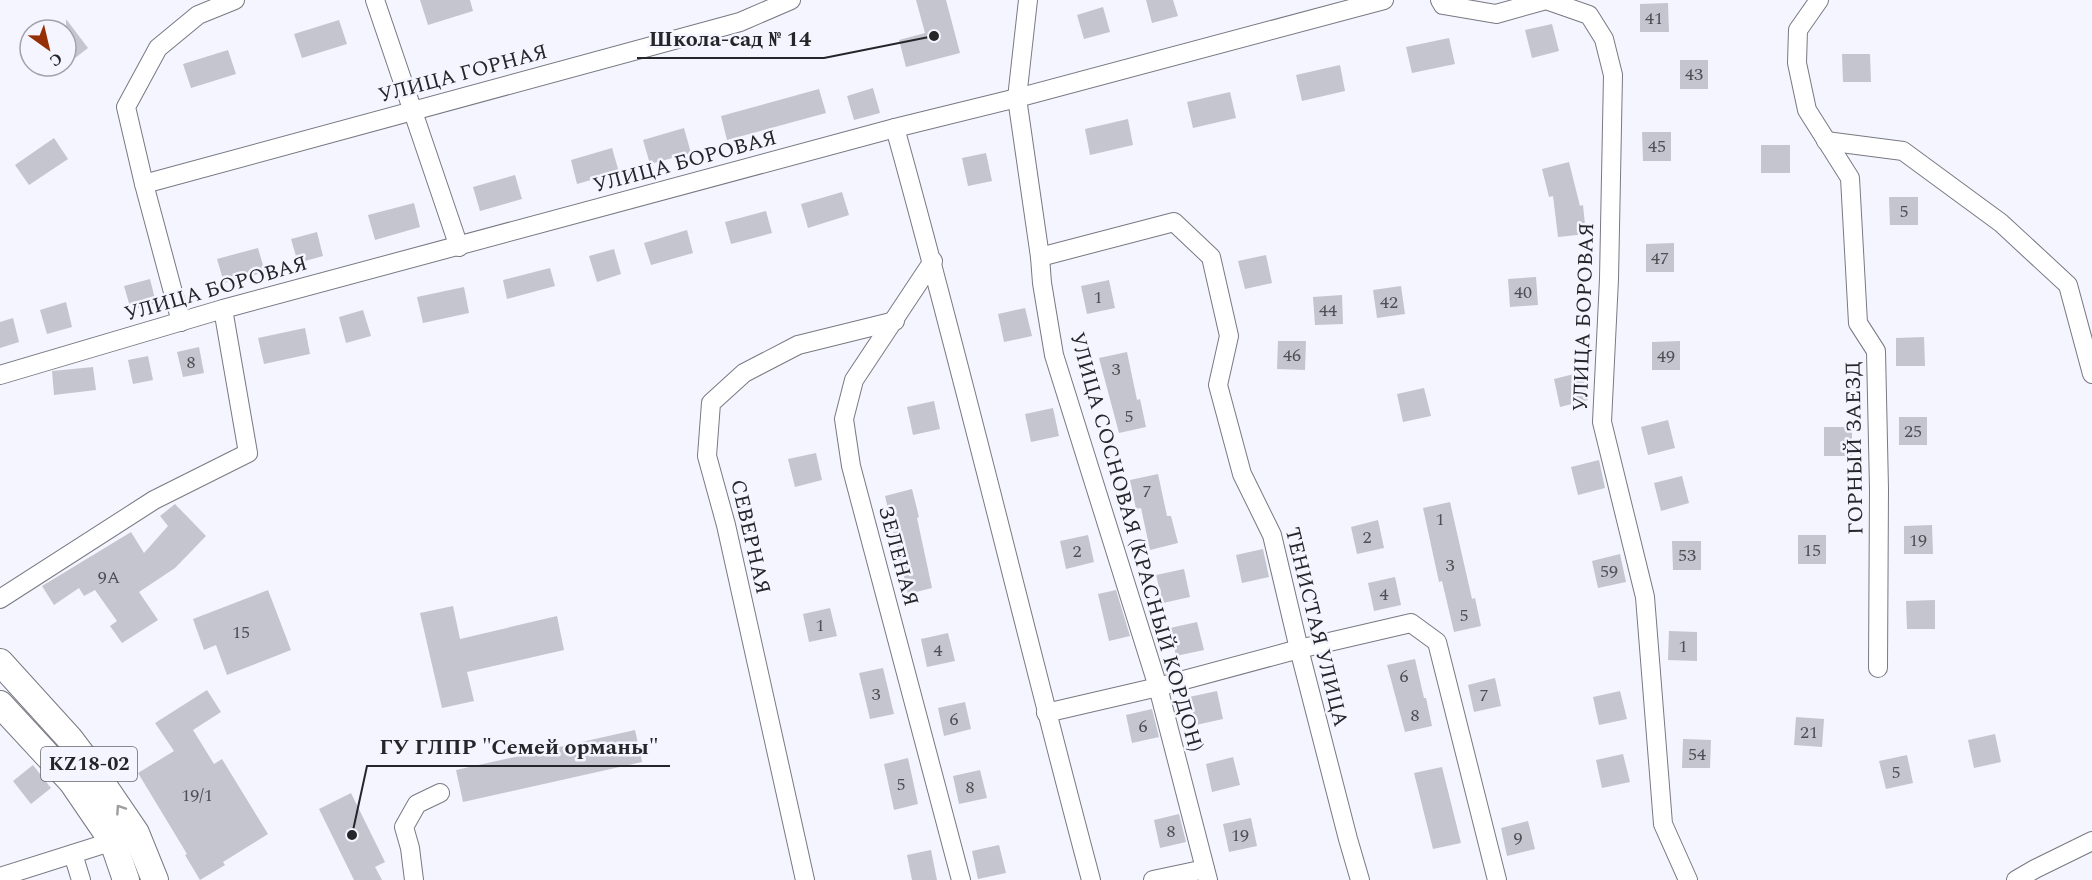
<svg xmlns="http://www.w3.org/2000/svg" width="2092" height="880" font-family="Spectral,serif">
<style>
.building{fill:#c4c5cf}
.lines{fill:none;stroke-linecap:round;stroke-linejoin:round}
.minor-casing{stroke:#787982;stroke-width:20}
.highway-casing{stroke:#787982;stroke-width:28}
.minor{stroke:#fff;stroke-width:18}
.highway{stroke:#fff;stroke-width:26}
.oneway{stroke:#9d9d9f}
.labels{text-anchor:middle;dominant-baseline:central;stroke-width:5;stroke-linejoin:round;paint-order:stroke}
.number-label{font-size:18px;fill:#4e4e53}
.shield{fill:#f4f5fe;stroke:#64646a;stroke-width:1.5}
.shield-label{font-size:20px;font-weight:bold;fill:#26262a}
.street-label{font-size:21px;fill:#26262a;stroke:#f4f5fe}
.leader{fill:none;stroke:#26262a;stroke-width:2}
.callout-dot{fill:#26262a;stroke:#f4f5fe;stroke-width:2}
.callout-label{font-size:22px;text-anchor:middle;font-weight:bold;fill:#26262a;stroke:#f4f5fe;stroke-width:5;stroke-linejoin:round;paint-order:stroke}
</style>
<rect width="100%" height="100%" fill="#f4f5fe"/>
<!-- building -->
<g class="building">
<polygon points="420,0 470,0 473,11 428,25"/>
<polygon points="916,0 946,0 960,53 906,67 899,40 925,33"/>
<polygon points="1146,0 1173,0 1178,16 1152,23"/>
<polygon points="1668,3 1669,32 1640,32 1640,4"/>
<polygon points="1103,7 1110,32 1084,39 1077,15"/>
<polygon points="66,19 88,48 66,65"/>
<polygon points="339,20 347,44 302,58 294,34"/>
<polygon points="1552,24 1559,51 1532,58 1525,30"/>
<polygon points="1449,38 1455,64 1412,73 1406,47"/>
<polygon points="228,50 236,74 191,88 183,64"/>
<polygon points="1842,54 1870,54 1871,82 1843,82"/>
<rect x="1680" y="60" width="28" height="29"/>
<polygon points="1340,65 1345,91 1302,101 1296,75"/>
<polygon points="873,88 880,113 854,120 847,96"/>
<polygon points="819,89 826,113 727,140 721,116"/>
<polygon points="1230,92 1236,118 1193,128 1187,102"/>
<polygon points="1128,119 1133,145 1090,155 1085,129"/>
<polygon points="684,128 691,153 650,164 643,140"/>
<polygon points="1642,132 1671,132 1671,161 1643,161"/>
<polygon points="54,138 68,159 29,185 15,165"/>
<rect x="1761" y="145" width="29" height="28"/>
<polygon points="612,148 619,172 577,184 571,160"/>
<polygon points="986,153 992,181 968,186 962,158"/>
<polygon points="1569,162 1580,206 1583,205 1586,234 1558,237 1553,196 1549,197 1542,169"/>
<polygon points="515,175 522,199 480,211 473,187"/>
<polygon points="842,192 849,215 808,228 801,204"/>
<polygon points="1889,197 1918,197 1918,225 1890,225"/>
<polygon points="414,203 420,227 375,240 368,215"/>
<polygon points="766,211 772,233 731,244 725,222"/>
<polygon points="687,230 693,253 651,265 644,243"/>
<polygon points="317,232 323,256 298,263 291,239"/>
<polygon points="1674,243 1674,272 1646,272 1646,244"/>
<polygon points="258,248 265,272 224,283 217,259"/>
<polygon points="614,249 621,274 597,282 589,256"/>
<polygon points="1266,255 1272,283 1245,289 1238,261"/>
<polygon points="550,268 555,286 507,299 503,280"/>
<polygon points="1536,277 1538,305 1510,307 1508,279"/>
<polygon points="150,279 156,303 131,310 124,286"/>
<polygon points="1109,280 1115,308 1087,314 1081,286"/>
<polygon points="1401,286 1405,314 1377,318 1373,290"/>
<polygon points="464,287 469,313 423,323 417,297"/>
<polygon points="1342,295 1343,324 1315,325 1313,297"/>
<polygon points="66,302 72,327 47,334 40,310"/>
<polygon points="1025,308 1032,336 1004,342 998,314"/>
<polygon points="363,310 371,336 346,343 339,317"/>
<polygon points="13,318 19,342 0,348 0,322"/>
<polygon points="305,328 310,354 264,364 258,338"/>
<polygon points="1924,337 1925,366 1896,366 1896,338"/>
<polygon points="1278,341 1306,341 1305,370 1277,369"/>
<polygon points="1680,341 1680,370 1652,370 1652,342"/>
<polygon points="199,347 204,373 183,377 177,352"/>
<polygon points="1127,352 1137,400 1140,399 1146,427 1119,433 1099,358"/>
<polygon points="148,356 153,380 133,384 128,360"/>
<polygon points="93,367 96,390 54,395 52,371"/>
<polygon points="1582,372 1588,400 1560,407 1554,379"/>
<polygon points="1424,388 1431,416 1403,422 1397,394"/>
<polygon points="934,401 940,429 913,435 907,407"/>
<polygon points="1053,408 1059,436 1031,442 1025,414"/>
<rect x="1899" y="417" width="28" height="28"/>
<polygon points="1668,420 1675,448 1648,455 1641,427"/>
<rect x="1824" y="427" width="28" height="29"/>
<polygon points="816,453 822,480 795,487 788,459"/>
<polygon points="1599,460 1605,488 1578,495 1571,467"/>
<polygon points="1158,474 1167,516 1171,516 1178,543 1150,550 1141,508 1136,509 1130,480"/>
<polygon points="1682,476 1689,503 1661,511 1654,483"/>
<polygon points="912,489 919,517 917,518 932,588 908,594 885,496"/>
<polygon points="1450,502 1472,599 1475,598 1481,626 1454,632 1442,581 1439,582 1423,508"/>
<polygon points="175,504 206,536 175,568 139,592 158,620 122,643 110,626 117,621 95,590 84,596 79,588 54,605 42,586 131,532 144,553 168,526 160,516"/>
<polygon points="1378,520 1384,548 1357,554 1351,527"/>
<polygon points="1932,525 1933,554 1904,554 1904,526"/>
<polygon points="1088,535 1094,562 1066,569 1060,541"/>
<rect x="1798" y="535" width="28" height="29"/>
<polygon points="1672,541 1701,541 1701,570 1673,570"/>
<polygon points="1263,549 1269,577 1242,583 1236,555"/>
<polygon points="1620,554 1626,582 1598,588 1592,561"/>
<polygon points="1184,569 1190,597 1163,603 1156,575"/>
<polygon points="1395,577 1401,605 1374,611 1368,583"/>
<polygon points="268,590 291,650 227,675 216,645 204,650 193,619"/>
<polygon points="1116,590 1130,636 1109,641 1098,594"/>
<polygon points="1935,600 1935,629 1907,629 1906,601"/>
<polygon points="453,606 460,639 557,616 564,650 467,672 474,701 442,708 420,613"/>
<polygon points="830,608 837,636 809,642 803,614"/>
<polygon points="1197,622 1204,650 1176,656 1170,628"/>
<polygon points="1669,631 1697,632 1697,661 1668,660"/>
<polygon points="948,633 955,661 927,667 921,639"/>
<polygon points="1415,659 1424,698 1426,698 1432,726 1405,732 1387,665"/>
<polygon points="883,668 894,714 870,719 859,673"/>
<polygon points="1495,678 1501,706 1474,712 1468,685"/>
<polygon points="207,690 221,712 193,730 214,764 222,759 268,834 223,862 225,865 200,880 185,855 187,854 138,773 174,751 155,723"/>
<polygon points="1217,691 1223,719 1196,725 1189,697"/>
<polygon points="1620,691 1627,719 1599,725 1593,697"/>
<polygon points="965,702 971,729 944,736 938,708"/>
<polygon points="1152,709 1159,737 1132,743 1126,715"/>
<polygon points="1796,717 1824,719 1822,747 1794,745"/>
<polygon points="635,730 642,762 463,802 456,770"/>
<polygon points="1995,734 2001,762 1974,768 1968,740"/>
<polygon points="1683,739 1711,740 1710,768 1682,768"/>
<polygon points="1623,754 1630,782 1602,788 1596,760"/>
<polygon points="1907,755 1913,783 1886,789 1879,761"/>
<polygon points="1233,757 1240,785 1212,792 1206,764"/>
<polygon points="908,758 918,804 894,810 884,764"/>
<polygon points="33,765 51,788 31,804 13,781"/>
<polygon points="1442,767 1461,843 1433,849 1414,773"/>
<polygon points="980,770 987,798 959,804 953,776"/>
<polygon points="351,793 385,862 375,867 382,880 354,880 319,809"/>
<polygon points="1179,814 1186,842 1160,848 1154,820"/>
<polygon points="1251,818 1257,846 1229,852 1223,824"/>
<polygon points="1528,821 1535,849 1507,856 1501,828"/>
<polygon points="999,845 1006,873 978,879 972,851"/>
<polygon points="931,850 937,880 912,880 907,855"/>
</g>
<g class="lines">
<defs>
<g id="minor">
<polyline points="375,0 459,247"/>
<polyline points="1028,0 1017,98 1040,257 1042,283 1054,355 1158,687 1208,880"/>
<polyline points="1440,0 1443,5 1496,14 1546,0 1589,15 1604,39 1613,75 1609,279 1602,422 1645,597 1663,824 1688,880"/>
<polyline points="1819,0 1798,30 1797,63 1807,110 1850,178 1858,323 1876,351 1879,489 1878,668"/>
<path d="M895 128C965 378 1024 630 1091 880"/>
<polyline points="1826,141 1903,151 2001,223 2068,285 2092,374"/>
<polyline points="144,184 740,22 791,0"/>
<polyline points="1040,257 1174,222 1211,257 1229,336 1218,385 1242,474 1272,535 1299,649 1348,839 1360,880"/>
<polyline points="933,261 854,380 844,419 851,466 961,880"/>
<polyline points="181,322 144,184 126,107 158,48 198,15 235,0"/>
<polyline points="0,375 223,309 895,128 1017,98 1384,0"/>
<polyline points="0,599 154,500 248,453 223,309"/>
<polyline points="1046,713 1158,687 1299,649 1411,623 1437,642 1497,880"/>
<polyline points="73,854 81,880"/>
<polyline points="0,877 123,838"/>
<polyline points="414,880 410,848 404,827 417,804 440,793"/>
<polyline points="805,880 726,525 707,456 711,403 744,373 798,345 895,321"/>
<polyline points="1153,880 1205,869"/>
<polyline points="2016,880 2035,869 2092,841"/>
</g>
<g id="highway">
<polyline points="0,662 70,739 89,764 136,833 155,880"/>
<polyline points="0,704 72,782 113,842 126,880"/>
</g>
</defs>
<!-- minor casing -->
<use href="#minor" class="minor-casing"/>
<!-- highway casing -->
<use href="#highway" class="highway-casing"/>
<!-- minor -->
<use href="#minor" class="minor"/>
<!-- highway -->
<use href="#highway" class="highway"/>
</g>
<!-- one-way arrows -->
<defs><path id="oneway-chevron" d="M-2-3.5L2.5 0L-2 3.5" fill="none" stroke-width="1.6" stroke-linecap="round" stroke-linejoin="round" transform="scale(1.5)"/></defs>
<use class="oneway" href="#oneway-chevron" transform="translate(120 809) rotate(-124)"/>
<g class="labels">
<!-- number labels -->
<g class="number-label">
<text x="1654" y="18">41</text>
<text x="1694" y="74">43</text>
<text x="1657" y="146">45</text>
<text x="1904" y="211">5</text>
<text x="1660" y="258">47</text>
<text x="1523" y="292">40</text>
<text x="1098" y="297">1</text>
<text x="1389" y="302">42</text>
<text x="1328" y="310">44</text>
<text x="1292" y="355">46</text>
<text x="1666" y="356">49</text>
<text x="191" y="362">8</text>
<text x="1116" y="369">3</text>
<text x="1129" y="416">5</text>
<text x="1913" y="431">25</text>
<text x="1147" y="491">7</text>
<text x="1440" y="519">1</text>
<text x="1367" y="537">2</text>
<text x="1918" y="540">19</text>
<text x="1812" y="550">15</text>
<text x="1077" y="551">2</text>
<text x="1687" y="555">53</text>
<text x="1450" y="565">3</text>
<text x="1609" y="571">59</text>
<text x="109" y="577">9А</text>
<text x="1384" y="594">4</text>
<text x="1464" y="615">5</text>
<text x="820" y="625">1</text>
<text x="241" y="632">15</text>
<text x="1683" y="646">1</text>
<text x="938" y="650">4</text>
<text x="1404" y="676">6</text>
<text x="876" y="694">3</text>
<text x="1484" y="695">7</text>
<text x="1415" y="715">8</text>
<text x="954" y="719">6</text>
<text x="1143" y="726">6</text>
<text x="1809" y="732">21</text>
<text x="1697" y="754">54</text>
<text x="1896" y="772">5</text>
<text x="901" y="784">5</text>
<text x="970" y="787">8</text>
<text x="197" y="795">19/1</text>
<text x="1171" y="831">8</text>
<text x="1240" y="835">19</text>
<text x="1518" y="838">9</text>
</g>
<!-- shield labels -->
<rect class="shield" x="41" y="747" width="96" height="34" rx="4.5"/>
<g class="shield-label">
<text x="89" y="764">KZ18-02</text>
</g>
<!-- street labels -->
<g class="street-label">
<text transform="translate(463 74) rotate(-15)">УЛИЦА ГОРНАЯ</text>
<text transform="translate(685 162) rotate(-15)">УЛИЦА БОРОВАЯ</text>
<text transform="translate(216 289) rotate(-16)">УЛИЦА БОРОВАЯ</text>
<text transform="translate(1584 317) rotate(-88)">УЛИЦА БОРОВАЯ</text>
<text transform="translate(1855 448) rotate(-91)">ГОРНЫЙ ЗАЕЗД</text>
<text transform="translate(750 537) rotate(77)">СЕВЕРНАЯ</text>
<text transform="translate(1136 542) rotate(74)">УЛИЦА СОСНОВАЯ (КРАСНЫЙ КОРДОН)</text>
<text transform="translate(898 556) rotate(75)">ЗЕЛЕНАЯ</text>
<text transform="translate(1316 627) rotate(76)">ТЕНИСТАЯ УЛИЦА</text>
</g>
</g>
<!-- callouts -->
<path class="leader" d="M934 36L824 58H637M352 835L367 766H670"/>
<g class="callout-dot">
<circle cx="934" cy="36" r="6"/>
<circle cx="352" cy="835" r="6"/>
</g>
<g class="callout-label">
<text x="730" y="46">Школа-сад № 14</text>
<text x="519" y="754">ГУ ГЛПР "Семей орманы"</text>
</g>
<!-- north arrow -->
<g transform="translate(48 48) rotate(146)"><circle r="28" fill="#f4f5fe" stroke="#a2a2a9" stroke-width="1.5"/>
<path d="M0-4.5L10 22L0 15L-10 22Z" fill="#952f06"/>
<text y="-9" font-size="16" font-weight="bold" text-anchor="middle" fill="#26262a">С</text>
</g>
</svg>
